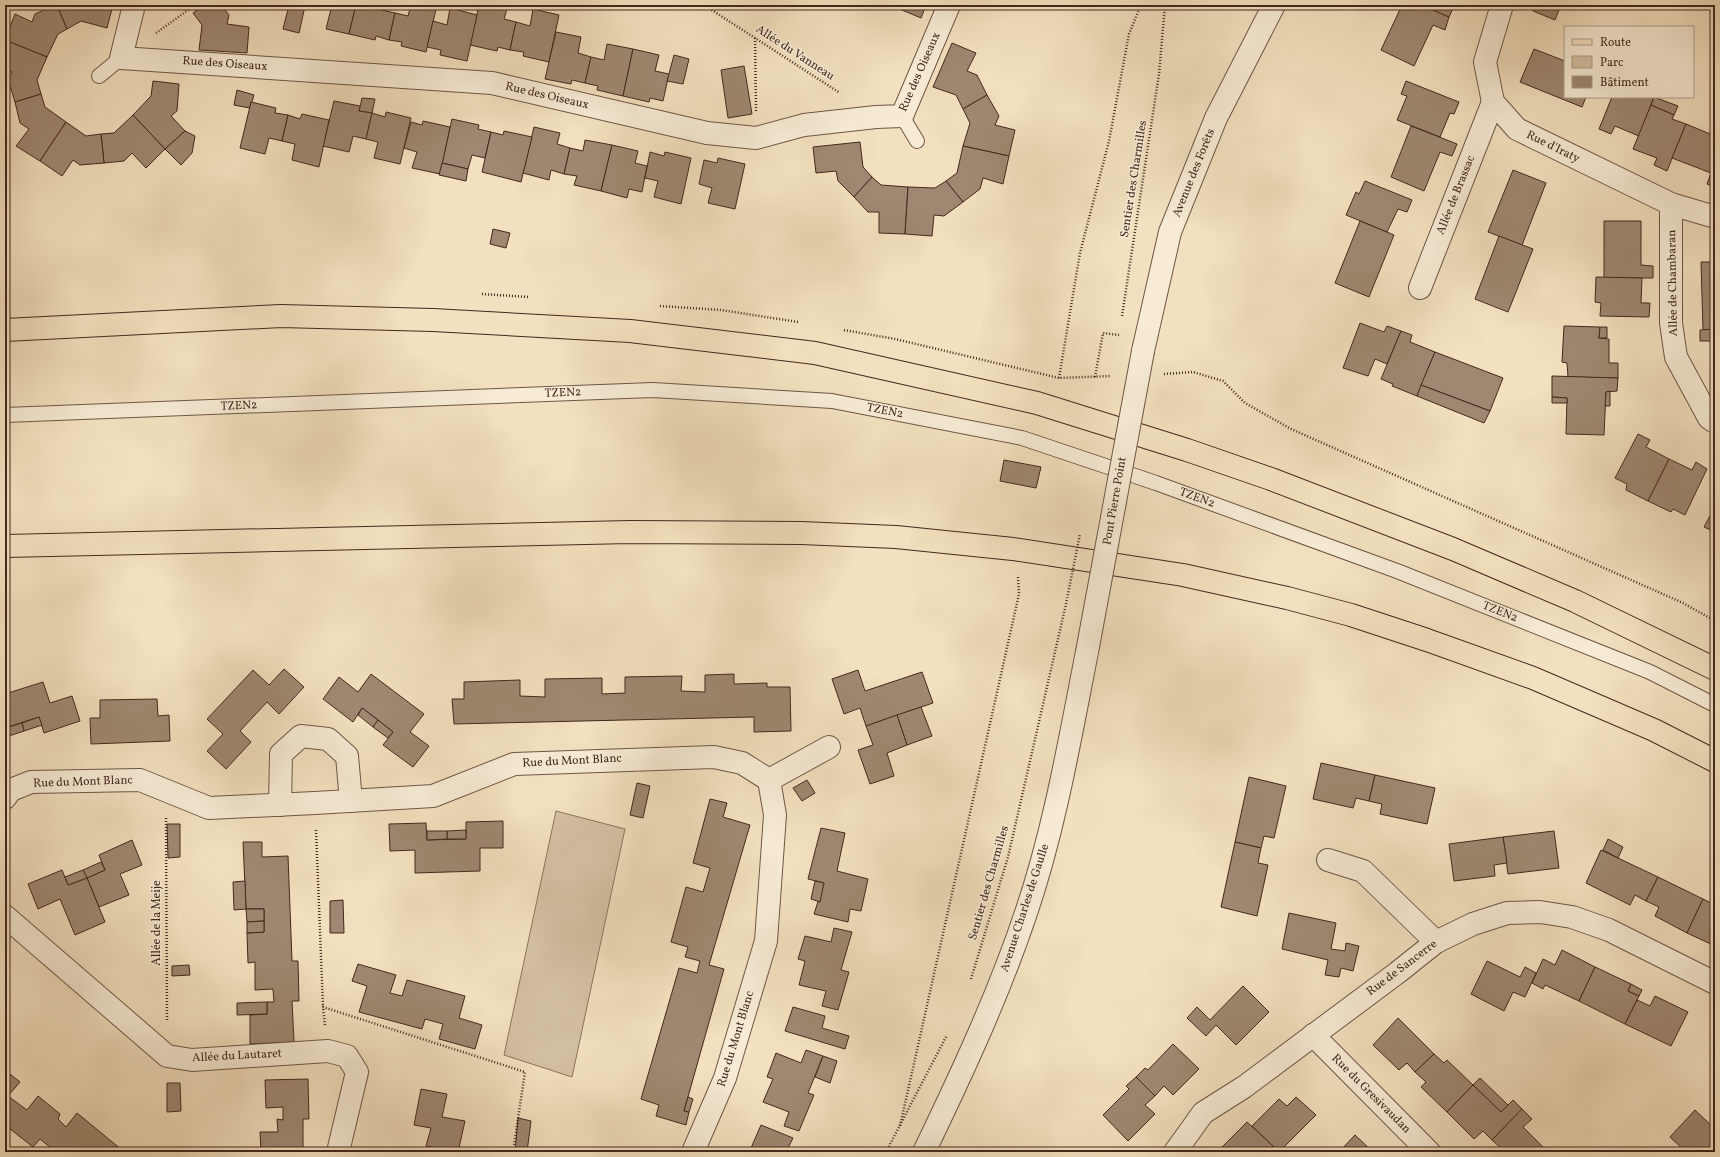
<svg xmlns="http://www.w3.org/2000/svg" width="1720" height="1157" font-family="Vollkorn,serif">
<style>
.green{fill:#d4c1a3;stroke:#8c7460}
.building{fill:#9e8871;stroke:#43281e}
.lines{fill:none;stroke-linecap:round;stroke-linejoin:round}
.lane-casing{stroke:#6f5646;stroke-width:16}
.street-casing{stroke:#6f5646;stroke-width:24}
.primary-casing{stroke:#43281e;stroke-width:24}
.path{stroke:#43281e;stroke-width:2.5;stroke-dasharray:1 2;stroke-linecap:butt}
.lane{stroke:#f7ebd5;stroke-width:14}
.street{stroke:#f7ebd5;stroke-width:22}
.primary{stroke:#f2e0be;stroke-width:22}
.street-bridge-casing{stroke:#6f5646;stroke-width:24;stroke-linecap:butt}
.path-bridge{stroke:#43281e;stroke-width:2.5;stroke-dasharray:1 2;stroke-linecap:butt}
.street-bridge{stroke:#f7ebd5;stroke-width:22}
.labels{text-anchor:middle;dominant-baseline:central;stroke-width:3;stroke-linejoin:round;paint-order:stroke}
.street-label{font-size:12px;fill:#43281e;stroke:#f7ebd5}
</style>
<rect width="100%" height="100%" fill="#f2e0be"/>
<filter id="stains"><feTurbulence type="fractalNoise" baseFrequency=".005" numOctaves="4"/><feColorMatrix values="0 0 0 0 .2 0 0 0 0 .09 0 0 0 0 .02 0 0 0 .5 -.17"/></filter>
<radialGradient id="worn" r=".72"><stop offset=".6" stop-color="#630" stop-opacity="0"/><stop offset="1" stop-color="#630" stop-opacity=".3"/></radialGradient>
<!-- green -->
<polygon class="green" points="556,811 625,829 572,1077 504,1055"/>
<!-- building -->
<g class="building">
<polygon points="55,5 57,5 67,29 58,34 47,57 5,40 15,14 32,22 35,14"/>
<polygon points="57,5 113,5 107,28 81,21 67,29"/>
<polygon points="205,5 221,5 229,15 227,24 249,27 247,53 199,50 202,25 193,13"/>
<polygon points="289,5 305,6 299,33 283,29"/>
<polygon points="332,5 356,5 349,34 326,29"/>
<polygon points="356,5 383,5 382,10 395,13 389,40 376,36 375,40 349,34"/>
<polygon points="411,5 437,5 426,52 401,46 402,42 389,40 395,13 408,16"/>
<polygon points="479,5 508,5 504,19 516,22 510,50 498,47 497,51 470,45"/>
<polygon points="890,5 926,5 921,18"/>
<polygon points="1402,5 1422,5 1449,17 1445,30 1433,25 1414,66 1381,50"/>
<polygon points="1422,5 1453,5 1454,6 1449,17"/>
<polygon points="1536,5 1561,5 1555,20 1533,11"/>
<polygon points="450,8 477,15 467,61 440,55 441,50 427,47 433,21 447,25"/>
<polygon points="533,9 559,15 549,62 523,56 524,52 510,50 516,22 530,26"/>
<polygon points="556,32 581,37 578,53 591,57 585,83 572,80 571,84 545,79"/>
<polygon points="5,40 47,57 37,80 41,94 15,102 8,79 12,72 5,69"/>
<polygon points="952,43 976,53 967,71 977,75 987,95 963,109 956,95 933,87"/>
<polygon points="607,44 633,49 623,96 597,90 598,86 585,83 591,57 604,60"/>
<polygon points="633,49 659,55 655,71 669,74 663,101 650,98 649,102 623,96"/>
<polygon points="1534,49 1565,61 1565,97 1586,97 1582,107 1520,82"/>
<polygon points="674,55 689,59 683,84 667,81"/>
<polygon points="744,66 752,114 728,118 721,70"/>
<polygon points="153,81 179,84 177,111 171,116 185,131 165,149 133,115 151,96"/>
<polygon points="1406,81 1459,102 1454,114 1450,113 1440,137 1397,120 1407,96 1401,94"/>
<polygon points="237,90 254,95 250,108 234,105"/>
<polygon points="41,94 45,107 66,122 40,161 16,146 29,129 20,123 15,102"/>
<polygon points="987,95 999,116 995,125 1015,130 1009,156 963,146 970,123 963,109"/>
<polygon points="1612,97 1654,97 1639,136 1615,126 1611,134 1599,129"/>
<polygon points="1654,97 1678,106 1674,115 1651,105"/>
<polygon points="362,98 375,99 372,113 359,111"/>
<polygon points="334,101 360,106 359,111 372,113 366,139 353,136 349,152 323,146"/>
<polygon points="251,102 276,108 275,113 288,115 282,141 269,138 265,154 240,148"/>
<polygon points="1651,105 1674,115 1672,119 1686,124 1667,171 1654,165 1657,158 1633,149"/>
<polygon points="386,112 411,118 400,164 374,158 378,142 366,139 372,113 385,117"/>
<polygon points="302,114 329,120 319,167 292,160 295,144 282,141 288,115 300,119"/>
<polygon points="133,115 165,149 146,168 132,153 124,161 104,163 101,134 114,133"/>
<polygon points="452,119 479,125 478,129 491,132 485,158 472,155 468,169 442,163"/>
<polygon points="423,121 450,127 440,174 412,168 417,152 404,148 411,122 422,125"/>
<polygon points="66,122 86,136 101,134 104,163 80,165 73,160 62,176 40,161"/>
<polygon points="1686,124 1715,136 1715,187 1707,184 1711,173 1672,158"/>
<polygon points="1411,126 1457,144 1452,156 1440,152 1424,191 1391,177"/>
<polygon points="534,127 560,133 557,144 570,148 564,174 551,170 549,180 523,173"/>
<polygon points="185,131 195,136 192,153 181,165 165,149"/>
<polygon points="504,131 532,137 521,182 482,172 491,132 503,135"/>
<polygon points="585,140 612,145 601,191 574,185 577,176 564,174 570,148 583,151"/>
<polygon points="860,142 863,167 872,177 854,197 838,181 836,171 816,173 813,147"/>
<polygon points="612,145 638,151 635,163 647,166 642,192 629,189 627,198 601,191"/>
<polygon points="963,146 1009,156 1003,184 983,178 980,189 963,202 946,181 957,173"/>
<polygon points="650,152 664,156 665,152 691,158 681,204 654,197 658,181 645,178"/>
<polygon points="718,158 745,164 735,209 708,203 712,188 699,184 704,160 717,163"/>
<polygon points="442,163 468,169 466,181 439,175"/>
<polygon points="1513,170 1546,183 1522,245 1488,232"/>
<polygon points="872,177 881,185 908,187 905,234 879,233 879,212 868,212 854,197"/>
<polygon points="946,181 963,202 944,216 934,215 932,236 905,234 908,187 935,188"/>
<polygon points="1365,181 1412,200 1407,212 1398,209 1387,232 1346,215 1356,192 1359,194"/>
<polygon points="1360,221 1394,235 1369,297 1335,283"/>
<polygon points="1604,221 1641,221 1641,265 1653,266 1653,278 1604,278"/>
<polygon points="493,229 510,233 506,248 490,244"/>
<polygon points="1499,236 1533,249 1508,312 1475,299"/>
<polygon points="1701,262 1715,262 1715,329 1703,330"/>
<polygon points="1596,277 1642,278 1641,303 1650,303 1649,317 1600,316 1601,303 1595,302"/>
<polygon points="1360,323 1384,332 1387,326 1401,331 1387,364 1375,359 1368,376 1343,368"/>
<polygon points="1564,326 1600,327 1599,338 1609,339 1609,363 1618,363 1618,378 1568,377 1567,363 1562,362"/>
<polygon points="1600,327 1607,327 1607,338 1599,338"/>
<polygon points="1715,329 1715,341 1700,341 1700,330"/>
<polygon points="1401,331 1412,335 1410,342 1435,352 1417,396 1392,386 1393,384 1381,379"/>
<polygon points="1435,352 1503,378 1490,411 1421,385"/>
<polygon points="1552,376 1618,378 1617,391 1606,392 1604,435 1566,434 1567,398 1552,397"/>
<polygon points="1421,385 1490,411 1484,423 1417,396"/>
<polygon points="1610,391 1610,406 1605,406 1606,392"/>
<polygon points="1552,397 1567,398 1567,403 1552,403"/>
<polygon points="1638,434 1650,440 1646,447 1669,459 1648,501 1626,490 1627,484 1615,478"/>
<polygon points="1669,459 1692,470 1696,462 1707,469 1685,515 1673,509 1671,512 1648,501"/>
<polygon points="1004,460 1041,467 1036,488 1000,481"/>
<polygon points="1715,506 1715,532 1704,527"/>
<polygon points="284,669 304,687 279,714 267,702 240,731 251,742 226,769 207,751 223,734 207,719 253,670 269,685"/>
<polygon points="858,670 865,691 922,672 933,703 866,726 860,708 844,714 832,679"/>
<polygon points="371,674 424,714 410,732 429,746 413,767 383,745 393,732 378,720 362,708 353,722 323,699 339,677 358,692"/>
<polygon points="734,674 734,684 767,683 767,687 790,687 791,731 754,732 754,717 454,724 452,699 464,699 464,682 520,680 520,696 545,697 545,679 602,678 602,694 625,693 625,677 682,676 681,691 705,692 705,675"/>
<polygon points="43,682 50,703 72,696 80,721 44,733 39,717 5,728 5,694"/>
<polygon points="157,699 158,716 169,715 170,741 91,744 90,718 100,718 100,700"/>
<polygon points="921,707 932,736 907,745 897,715"/>
<polygon points="362,708 378,720 373,727 358,715"/>
<polygon points="897,715 907,745 887,753 894,776 870,784 858,750 873,745 866,726"/>
<polygon points="39,717 42,725 24,731 22,723"/>
<polygon points="378,720 393,732 388,738 373,727"/>
<polygon points="22,723 24,731 6,737 5,728"/>
<polygon points="1321,763 1375,775 1369,801 1356,798 1353,808 1313,799"/>
<polygon points="1375,775 1435,788 1427,824 1380,814 1382,804 1369,801"/>
<polygon points="1249,777 1286,786 1274,838 1264,836 1261,848 1235,842"/>
<polygon points="807,780 815,793 802,801 793,788"/>
<polygon points="637,783 650,786 643,818 630,815"/>
<polygon points="710,799 727,803 723,817 750,825 709,965 724,969 684,1111 689,1112 686,1125 656,1116 659,1105 641,1099 679,968 697,973 700,961 685,957 688,947 671,942 686,887 703,892 710,868 693,863"/>
<polygon points="503,821 503,848 480,848 480,871 415,873 415,850 390,851 389,824 426,823 427,840 466,839 466,822"/>
<polygon points="167,824 180,824 180,857 168,858"/>
<polygon points="821,828 845,833 837,871 868,879 861,911 850,909 848,922 814,914 824,883 808,879"/>
<polygon points="466,830 466,839 447,839 447,831"/>
<polygon points="427,831 447,831 447,839 427,840"/>
<polygon points="1554,831 1559,868 1508,874 1503,837"/>
<polygon points="1503,837 1507,863 1494,865 1495,876 1454,881 1449,844"/>
<polygon points="1608,839 1623,847 1618,858 1603,850"/>
<polygon points="132,840 142,865 120,874 129,895 99,907 87,878 105,870 99,855"/>
<polygon points="243,842 262,842 262,857 288,856 292,961 298,961 299,1001 292,1001 294,1042 250,1044 250,1015 267,1014 267,1002 274,1002 273,989 255,990 255,962 248,963 247,933 264,932 264,909 246,909"/>
<polygon points="1235,842 1261,848 1258,863 1268,865 1257,916 1221,907"/>
<polygon points="1601,850 1658,877 1646,901 1635,895 1630,905 1586,883"/>
<polygon points="101,862 105,870 87,878 83,870"/>
<polygon points="62,870 68,885 87,878 105,922 75,935 60,899 38,909 28,884"/>
<polygon points="83,870 87,878 68,885 65,877"/>
<polygon points="1658,877 1703,899 1687,933 1655,916 1659,907 1646,901"/>
<polygon points="245,881 246,909 234,910 233,882"/>
<polygon points="815,881 824,883 820,902 811,899"/>
<polygon points="1703,899 1715,905 1715,946 1687,933"/>
<polygon points="343,900 344,933 330,933 330,901"/>
<polygon points="246,909 264,909 264,921 247,922"/>
<polygon points="1289,913 1336,923 1331,949 1345,951 1346,943 1359,946 1353,971 1341,968 1339,977 1325,975 1328,960 1282,949"/>
<polygon points="264,921 264,932 247,933 247,922"/>
<polygon points="834,928 852,932 841,970 849,972 838,1010 822,1006 826,991 799,985 805,961 798,959 805,936 831,942"/>
<polygon points="1562,950 1595,967 1579,1001 1545,985 1543,989 1532,983 1543,959 1555,965"/>
<polygon points="1487,961 1520,977 1525,967 1536,973 1525,997 1513,992 1504,1011 1471,994"/>
<polygon points="358,964 396,975 390,993 402,996 407,980 465,996 459,1018 482,1025 475,1049 439,1039 443,1024 425,1019 422,1029 359,1012 367,986 352,981"/>
<polygon points="189,965 190,975 172,976 172,966"/>
<polygon points="1595,967 1631,984 1628,991 1639,996 1625,1024 1579,1001"/>
<polygon points="1631,984 1642,990 1639,996 1628,991"/>
<polygon points="1243,986 1269,1012 1236,1045 1216,1025 1206,1036 1187,1018 1197,1007 1210,1020"/>
<polygon points="1655,996 1688,1012 1671,1046 1625,1024 1637,1000 1650,1006"/>
<polygon points="267,1002 267,1014 237,1015 237,1003"/>
<polygon points="793,1007 825,1016 822,1028 849,1036 845,1049 785,1031"/>
<polygon points="1398,1018 1434,1054 1415,1072 1407,1063 1399,1070 1373,1045"/>
<polygon points="1173,1044 1199,1069 1173,1095 1164,1086 1155,1096 1136,1077 1145,1068 1148,1070"/>
<polygon points="806,1050 823,1056 808,1093 814,1095 799,1131 784,1126 789,1112 763,1102 773,1079 767,1077 776,1053 801,1063"/>
<polygon points="1434,1054 1444,1063 1447,1060 1473,1085 1447,1112 1421,1087 1426,1082 1415,1072"/>
<polygon points="823,1056 837,1061 830,1083 815,1077"/>
<polygon points="5,1070 20,1082 8,1096 27,1110 38,1096 60,1114 58,1119 66,1127 77,1113 122,1150 119,1152 56,1152 40,1139 33,1147 5,1125"/>
<polygon points="1136,1077 1155,1096 1145,1105 1155,1114 1128,1141 1103,1115 1129,1089 1126,1086"/>
<polygon points="1480,1078 1508,1105 1501,1112 1473,1085"/>
<polygon points="308,1079 309,1119 303,1119 303,1152 261,1152 260,1132 278,1132 277,1119 283,1120 283,1107 266,1108 265,1080"/>
<polygon points="167,1083 180,1083 181,1111 167,1112"/>
<polygon points="1473,1085 1501,1112 1513,1100 1522,1109 1492,1140 1483,1131 1474,1139 1447,1112"/>
<polygon points="421,1089 447,1094 442,1117 465,1121 458,1152 426,1146 431,1128 414,1125"/>
<polygon points="688,1097 693,1099 689,1112 684,1111"/>
<polygon points="1296,1097 1316,1115 1279,1152 1252,1126 1279,1099 1287,1106"/>
<polygon points="1522,1109 1532,1119 1523,1127 1548,1152 1499,1152 1502,1149 1492,1140"/>
<polygon points="1695,1110 1715,1129 1715,1152 1686,1152 1670,1137"/>
<polygon points="518,1118 531,1121 527,1152 515,1152"/>
<polygon points="1247,1122 1274,1147 1270,1152 1226,1152 1221,1148"/>
<polygon points="761,1125 793,1138 786,1152 759,1152 751,1148"/>
<polygon points="1355,1135 1373,1152 1339,1152"/>
</g>
<g class="lines">
<defs>
<g id="lane">
<polyline points="99,76 121,58"/>
<polyline points="902,116 917,141"/>
<polyline points="5,415 653,390 832,401 1022,438 1156,483 1397,571 1650,672 1715,705"/>
</g>
<g id="street">
<polyline points="134,5 121,58 492,83 707,133 756,138 804,125 876,117 902,116 949,5"/>
<polyline points="1502,5 1485,62 1493,102 1517,129 1671,204 1715,217"/>
<polyline points="1671,204 1671,323 1676,357 1709,418 1715,422"/>
<polyline points="1420,288 1493,102"/>
<polyline points="1143,351 1170,232 1216,118 1274,5"/>
<polyline points="769,780 829,747"/>
<polyline points="5,798 11,790 31,782 140,780 209,808 315,803 433,796 514,764 714,757 742,763 769,780 775,815 766,941 725,1078 693,1152"/>
<polyline points="280,805 281,754 301,736 328,739 347,756 351,801"/>
<polyline points="1328,860 1363,871 1436,942"/>
<polyline points="5,916 167,1056 192,1060 328,1051 347,1056 357,1072 338,1152"/>
<polyline points="1313,1035 1429,1152"/>
<path d="M924 1152C962 1073 999 994 1027 910 1055 827 1070 738 1087 652"/>
<polyline points="1175,1152 1203,1113 1244,1087 1397,973 1436,942 1473,924 1507,913 1540,912 1572,917 1609,930 1715,983"/>
</g>
<g id="primary">
<polyline points="5,330 281,316 433,320 630,331 815,353 1037,403 1187,450 1271,479 1453,549 1575,601 1715,669"/>
<polyline points="5,546 630,532 801,533 896,537 1013,549 1183,575 1287,598 1351,615 1427,640 1533,678 1654,730 1715,761"/>
</g>
</defs>
<!-- lane casing -->
<use href="#lane" class="lane-casing"/>
<!-- street casing -->
<use href="#street" class="street-casing"/>
<!-- primary casing -->
<use href="#primary" class="primary-casing"/>
<!-- path -->
<g class="path">
<polyline points="704,5 840,93"/>
<polyline points="156,33 195,5"/>
<polyline points="755,38 756,111"/>
<polyline points="482,294 529,297"/>
<polyline points="660,306 721,310 798,322"/>
<polyline points="1122,316 1159,74 1165,5"/>
<polyline points="844,330 895,339 1059,378 1111,376"/>
<polyline points="1164,374 1193,372 1223,381 1245,403 1291,429 1683,603 1715,621"/>
<polyline points="1095,377 1103,333 1119,335"/>
<polyline points="1059,378 1080,253 1109,141 1129,34 1141,5"/>
<polyline points="166,818 167,1021"/>
<polyline points="316,830 323,1007"/>
<polyline points="971,979 1008,857 1066,604"/>
<polyline points="325,1025 323,1007 525,1072 513,1152"/>
<polyline points="900,1126 1019,594 1018,577"/>
<polyline points="5,1148 10,1152"/>
<polyline points="886,1152 947,1035"/>
</g>
<!-- lane -->
<use href="#lane" class="lane"/>
<!-- street -->
<use href="#street" class="street"/>
<!-- primary -->
<use href="#primary" class="primary"/>
<defs>
<polyline id="street-bridge" points="1087,652 1143,351"/>
</defs>
<!-- street-bridge casing -->
<use href="#street-bridge" class="street-bridge-casing"/>
<!-- path-bridge -->
<polyline class="path-bridge" points="1066,604 1080,534"/>
<!-- street-bridge -->
<use href="#street-bridge" class="street-bridge"/>
</g>
<g class="labels">
<!-- street labels -->
<g class="street-label">
<text transform="translate(795 53) rotate(33)">Allée du Vanneau</text>
<text transform="translate(225 64) rotate(4)">Rue des Oiseaux</text>
<text transform="translate(920 72) rotate(-66)">Rue des Oiseaux</text>
<text transform="translate(547 96) rotate(13)">Rue des Oiseaux</text>
<text transform="translate(1553 147) rotate(26)">Rue d'Iraty</text>
<text transform="translate(1194 173) rotate(-68)">Avenue des Forêts</text>
<text transform="translate(1134 179) rotate(-81)">Sentier des Charmilles</text>
<text transform="translate(1456 195) rotate(-68)">Allée de Brassac</text>
<text transform="translate(1673 283) rotate(-91)">Allée de Chambaran</text>
<text transform="translate(563 393) rotate(-2)">TZEN2</text>
<text transform="translate(239 406) rotate(-2)">TZEN2</text>
<text transform="translate(885 411) rotate(11)">TZEN2</text>
<text transform="translate(1197 498) rotate(20)">TZEN2</text>
<text transform="translate(1115 501) rotate(-80)">Pont Pierre Point</text>
<text transform="translate(1500 612) rotate(22)">TZEN2</text>
<text transform="translate(572 761) rotate(-3)">Rue du Mont Blanc</text>
<text transform="translate(83 782) rotate(-2)">Rue du Mont Blanc</text>
<text transform="translate(989 883) rotate(-74)">Sentier des Charmilles</text>
<text transform="translate(1025 908) rotate(-72)">Avenue Charles de Gaulle</text>
<text transform="translate(157 923) rotate(-90)">Allée de la Meije</text>
<text transform="translate(1402 968) rotate(-37)">Rue de Sancerre</text>
<text transform="translate(736 1039) rotate(-73)">Rue du Mont Blanc</text>
<text transform="translate(237 1056) rotate(-3)">Allée du Lautaret</text>
<text transform="translate(1371 1094) rotate(45)">Rue du Gresivaudan</text>
</g>
</g>
<!-- margin -->
<rect width="1720" height="1157" fill="none" stroke="#f2e0be" stroke-width="20"/>
<rect x="6" y="6" width="1708" height="1145" fill="none" stroke="#43281e" stroke-width="2"/>
<rect x="10" y="10" width="1700" height="1137" fill="none" stroke="#43281e"/>
<!-- legend -->
<rect x="1564" y="26" width="130" height="72" fill="#f7ebd5" stroke="#af9d8c"/>
<rect x="1572" y="39" width="20" height="6" fill="#f2e0be" stroke="#af9d8c"/>
<text x="1600" y="46" font-size="12" fill="#43281e">Route</text>
<rect x="1572" y="56" width="20" height="12" fill="#d4c1a3" stroke="#af9d8c"/>
<text x="1600" y="66" font-size="12" fill="#43281e">Parc</text>
<rect x="1572" y="76" width="20" height="12" fill="#9e8871" stroke="#af9d8c"/>
<text x="1600" y="86" font-size="12" fill="#43281e">Bâtiment</text>
<rect width="100%" height="100%" filter="url(#stains)"/>
<rect width="100%" height="100%" fill="url(#worn)"/>
</svg>
